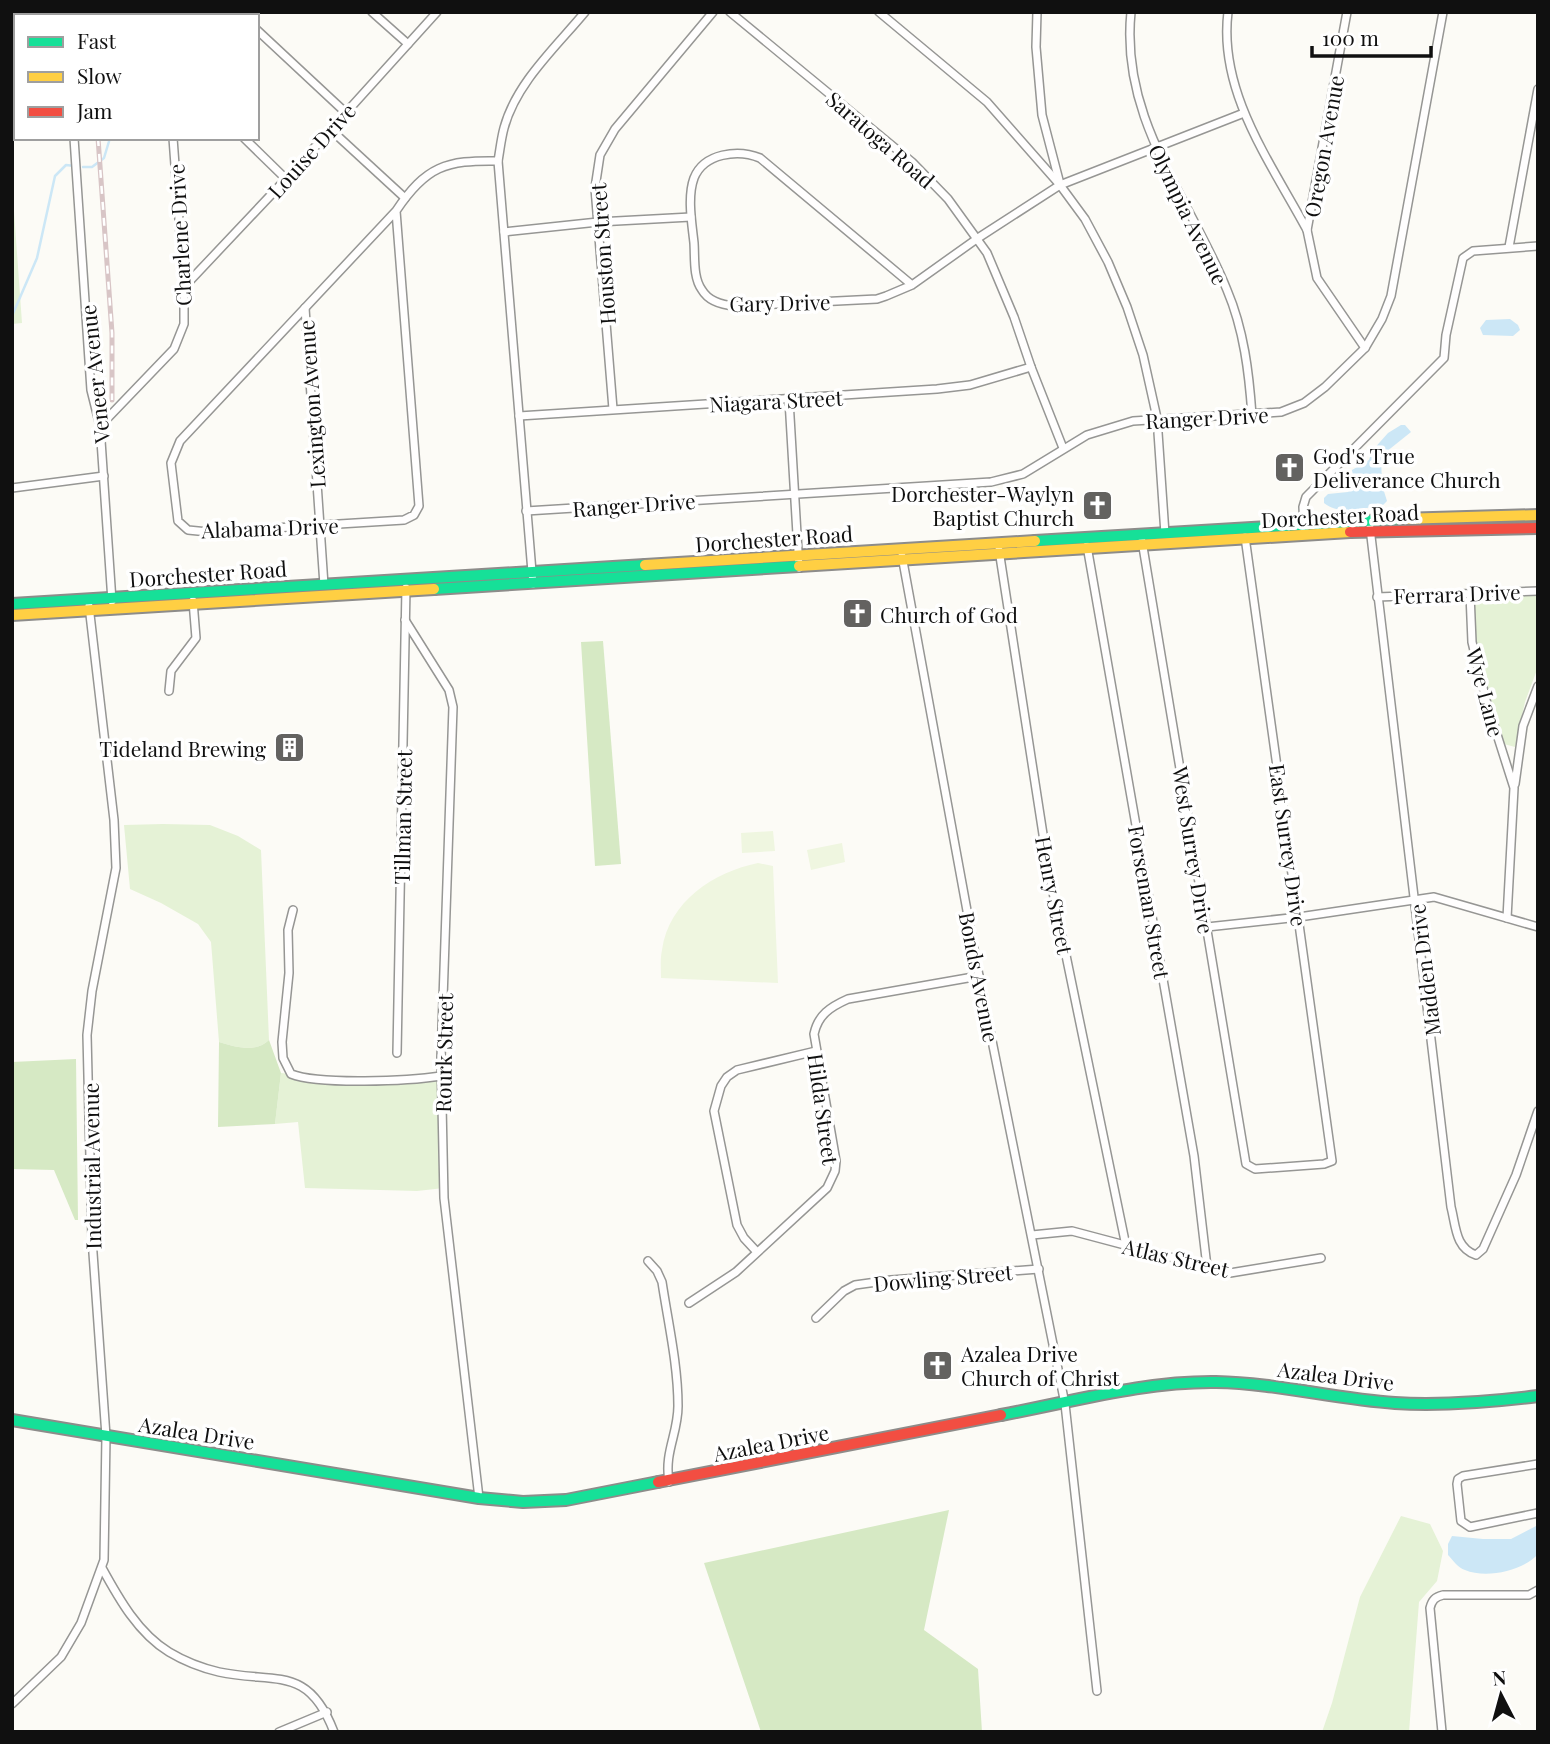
<svg xmlns="http://www.w3.org/2000/svg" width="1550" height="1744" font-family="'Playfair Display',serif">
<style>
.green{fill:#e5f2d6}
.forest{fill:#d6e9c4}
.pitch{fill:#eff6e0}
.water{fill:#cce7f6}
.lines{fill:none;stroke-linecap:round;stroke-linejoin:round}
.stream{stroke:#cce7f6;stroke-width:2.5}
.street-casing{stroke:#969694;stroke-width:10}
.fast-casing{stroke:#8d8c8a;stroke-width:14}
.slow-casing{stroke:#8d8c8a;stroke-width:14}
.jam-casing{stroke:#8d8c8a;stroke-width:14}
.street{stroke:#fffefe;stroke-width:7}
.fast{stroke:#16e098;stroke-width:10}
.slow{stroke:#ffcf43;stroke-width:10}
.jam{stroke:#f24e42;stroke-width:10}
.rail-casing{stroke:#d8c5c6;stroke-width:5}
.rail{stroke:#fff;stroke-width:2.5;stroke-dasharray:8;stroke-linecap:butt}
.labels{text-anchor:middle;dominant-baseline:central;stroke-width:7;stroke-linejoin:round;paint-order:stroke}
.street-label{font-size:21px;fill:#101010;stroke:#fff}
.poi-label{font-size:21px;fill:#101010;stroke:#fff;text-anchor:start}
</style>
<rect width="100%" height="100%" fill="#fcfbf6"/>
<!-- green -->
<g class="green">
<polygon points="12,183 22,323 12,324"/>
<polygon points="1538,594 1538,667 1525,702 1515,747 1504,744 1474,641 1473,603 1483,596"/>
<path d="M163 824 210 825 238 836 261 850 269 1040C256 1053 235 1047 219 1042L211 942 198 924 161 903 130 889 124 825Z"/>
<polygon points="281,1073 343,1079 441,1076 444,1188 417,1191 305,1188 298,1122 275,1124"/>
<polygon points="1401,1516 1430,1524 1443,1551 1437,1581 1419,1602 1409,1732 1322,1732 1332,1703 1360,1597"/>
</g>
<!-- forest -->
<g class="forest">
<polygon points="603,641 621,864 595,866 581,642"/>
<path d="M269 1040 281 1073 275 1124 218 1127 219 1042C235 1047 256 1053 269 1040Z"/>
<polygon points="76,1059 78,1220 75,1220 54,1170 12,1169 12,1062"/>
<polygon points="949,1510 924,1630 978,1669 982,1732 761,1732 704,1563"/>
</g>
<!-- pitch -->
<g class="pitch">
<polygon points="773,831 775,851 742,853 741,833"/>
<polygon points="842,843 845,862 811,870 807,850"/>
<path d="M758 863 773 866 778 983 661 978C661 969 660 959 662 950 669 901 714 872 758 863Z"/>
</g>
<!-- water -->
<g class="water">
<polygon points="1510,319 1518,325 1520,330 1513,336 1483,335 1480,328 1486,320"/>
<path d="M1401 425H1405L1411 432 1381 456 1382 485 1387 501 1382 506C1365 507 1339 516 1324 503V498L1328 494 1348 492 1352 487V470L1369 460 1372 451 1388 433Z"/>
<path d="M1538 1525V1554C1523 1571 1486 1579 1465 1570 1458 1568 1453 1560 1448 1555V1544L1452 1536 1483 1539H1511Z"/>
</g>
<g class="lines">
<!-- stream -->
<g class="stream">
<polyline points="180,16 191,12"/>
<polyline points="83,167 92,167 104,158 110,138"/>
<polyline points="12,316 37,258 55,176 66,165 75,166"/>
</g>
<defs>
<g id="street">
<polyline points="66,12 66,16"/>
<polyline points="165,12 165,16"/>
<polyline points="372,12 408,44"/>
<polyline points="730,12 912,162 948,199 987,253 1014,317 1031,367 1063,448"/>
<polyline points="879,12 987,102 1060,185 1085,219 1108,262 1127,307 1143,355 1157,418 1165,534"/>
<polyline points="1037,12 1036,47 1042,115 1060,184"/>
<path d="M1131 12C1120 120 1189 196 1227 290 1244 330 1249 373 1252 415"/>
<path d="M1228 12C1218 92 1271 163 1307 230"/>
<polyline points="1347,12 1307,230 1317,278 1365,348"/>
<polyline points="237,16 241,12"/>
<polyline points="257,30 345,112"/>
<polyline points="330,129 405,198"/>
<polyline points="74,138 91,390 100,426 112,601"/>
<polyline points="244,138 286,179"/>
<path d="M396 211 180 441 171 463 178 521 188 530 208 532 404 520 414 515 419 506 396 211C426 166 446 160 498 161"/>
<polyline points="504,232 598,222 691,217"/>
<polyline points="1509,247 1538,89"/>
<path d="M912 285 760 158C738 149 704 153 694 178 687 197 692 224 694 243 695 258 693 278 702 290 709 302 722 305 735 306L877 299 886 296 912 285 978 238 1060 185 1244 113"/>
<polyline points="184,287 286,179 437,12"/>
<polyline points="305,308 324,585"/>
<polyline points="789,400 799,568"/>
<polyline points="613,409 595,188 600,155 615,129 713,12"/>
<polyline points="519,416 937,389 970,385 1031,367"/>
<polyline points="100,426 174,349 184,324 184,287 173,138"/>
<polyline points="12,488 104,476"/>
<polyline points="526,511 991,482 1023,474 1087,435 1133,421 1281,412 1304,403 1325,387 1365,348 1382,319 1391,296 1443,12"/>
<polyline points="1304,528 1303,507 1306,497 1444,358 1446,335 1463,258 1473,251 1538,246"/>
<path d="M1370 528 1451 1207C1456 1226 1455 1248 1476 1255L1483 1249 1516 1175 1538 1111"/>
<polyline points="1142,541 1246,1164 1255,1169 1324,1164 1332,1161 1245,537"/>
<polyline points="1087,546 1194,1156 1207,1267"/>
<polyline points="999,550 1049,873 1126,1246"/>
<polyline points="902,556 979,976 1065,1404 1097,1691"/>
<path d="M533 584 498 161C500 150 501 139 504 128 516 83 556 47 585 12"/>
<polyline points="1470,594 1472,642 1486,700 1514,788 1507,918"/>
<polyline points="1377,597 1538,591"/>
<polyline points="405,620 449,690 453,707 441,1058 444,1198 479,1498"/>
<polyline points="169,691 171,671 196,638 193,601"/>
<polyline points="1515,784 1523,726 1538,686"/>
<path d="M293 910 288 930 289 973 282 1042 283 1058 291 1074C319 1085 409 1081 441 1076"/>
<polyline points="1207,927 1299,917 1434,897 1538,927"/>
<polyline points="397,1053 406,588"/>
<polyline points="1032,1235 1072,1231 1230,1273 1321,1258"/>
<polyline points="757,1252 744,1238 737,1225 714,1111 721,1086 727,1077 737,1070 816,1051"/>
<path d="M648 1261 657 1271 662 1282C668 1322 678 1365 678 1406 678 1434 664 1452 669 1482"/>
<path d="M689 1303 736 1272 827 1188 835 1171 836 1161 814 1034C818 1015 830 1007 848 999L979 976"/>
<polyline points="816,1318 844,1291 855,1285 891,1280 1039,1269"/>
<polyline points="1538,1464 1463,1476 1458,1479 1457,1484 1461,1521 1470,1527 1538,1513"/>
<path d="M102 1568C119 1599 138 1633 169 1652 184 1661 202 1668 219 1672 275 1684 308 1664 334 1732"/>
<polyline points="12,1704 61,1657 81,1623 104,1560 106,1436 92,1239 87,1035 92,991 116,868 114,820 89,606"/>
<polyline points="279,1732 327,1712"/>
<path d="M1442 1732 1430 1608C1432 1600 1435 1597 1443 1595H1529L1538 1590"/>
</g>
<g id="fast">
<polyline points="1035,541 1399,519"/>
<polyline points="434,589 799,566"/>
<polyline points="12,604 645,565"/>
<path d="M1001 1415C1072 1402 1144 1381 1216 1382 1276 1383 1335 1399 1395 1403 1444 1406 1490 1402 1538 1396"/>
<polyline points="12,1420 479,1498 523,1502 566,1500 658,1482"/>
</g>
<g id="slow">
<polyline points="1399,519 1538,515"/>
<polyline points="645,565 1035,541"/>
<polyline points="799,566 1350,532"/>
<polyline points="12,615 434,589"/>
</g>
<g id="jam">
<polyline points="1350,532 1538,528"/>
<polyline points="658,1482 1001,1415"/>
</g>
</defs>
<!-- street casing -->
<use href="#street" class="street-casing"/>
<!-- fast casing -->
<use href="#fast" class="fast-casing"/>
<!-- slow casing -->
<use href="#slow" class="slow-casing"/>
<!-- jam casing -->
<use href="#jam" class="jam-casing"/>
<!-- street -->
<use href="#street" class="street"/>
<!-- fast -->
<use href="#fast" class="fast"/>
<!-- slow -->
<use href="#slow" class="slow"/>
<!-- jam -->
<use href="#jam" class="jam"/>
<defs>
<g id="rail">
<polyline points="89,12 89,16"/>
<polyline points="98,138 112,333 112,400"/>
</g>
</defs>
<!-- rail casing -->
<use href="#rail" class="rail-casing"/>
<!-- rail -->
<use href="#rail" class="rail"/>
</g>
<!-- icons -->
<defs>
<symbol id="church-square" viewBox="-11 -11 22 22"><rect x="-9" y="-9" width="18" height="18" rx="4" fill="#636260" stroke="#fff"/><path d="M-1.2-6h2.4v3.5h3.3v2.4h-3.3V6h-2.4V-.1h-3.3v-2.4h3.3Z" fill="#fff"/></symbol>
<symbol id="building-square" viewBox="-11 -11 22 22"><rect x="-9" y="-9" width="18" height="18" rx="4" fill="#636260" stroke="#fff"/><path d="M-4-6H4V6H1V3H-1V6H-4ZM-2.5-4.3h1.7v1.8h-1.7ZM.8-4.3h1.7v1.8H.8ZM-2.5-1h1.7V.8h-1.7ZM.8-1h1.7V.8H.8Z" fill="#fff"/></symbol>
</defs>
<g fill-rule="evenodd">
<use href="#church-square" x="1272" y="450" width="35" height="35"/>
<use href="#church-square" x="1080" y="488" width="35" height="35"/>
<use href="#church-square" x="840" y="596" width="35" height="35"/>
<use href="#building-square" x="272" y="730" width="35" height="35"/>
<use href="#church-square" x="920" y="1348" width="35" height="35"/>
</g>
<g class="labels">
<!-- street labels -->
<g class="street-label">
<text transform="translate(881 139) rotate(41)">Saratoga Road</text>
<text transform="translate(1323 146) rotate(-80)">Oregon Avenue</text>
<text transform="translate(311 150) rotate(-48)">Louise Drive</text>
<text transform="translate(1189 214) rotate(64)">Olympia Avenue</text>
<text transform="translate(179 235) rotate(-93)">Charlene Drive</text>
<text transform="translate(602 254) rotate(-94)">Houston Street</text>
<text transform="translate(780 302) rotate(-1)">Gary Drive</text>
<text transform="translate(94 374) rotate(-96)">Veneer Avenue</text>
<text transform="translate(776 400) rotate(-3)">Niagara Street</text>
<text transform="translate(311 404) rotate(-94)">Lexington Avenue</text>
<text transform="translate(1207 417) rotate(-3)">Ranger Drive</text>
<text transform="translate(634 504) rotate(-4)">Ranger Drive</text>
<text transform="translate(1340 515) rotate(-3)">Dorchester Road</text>
<text transform="translate(270 527) rotate(-2)">Alabama Drive</text>
<text transform="translate(774 538) rotate(-4)">Dorchester Road</text>
<text transform="translate(208 573) rotate(-4)">Dorchester Road</text>
<text transform="translate(1457 593) rotate(-2)">Ferrara Drive</text>
<text transform="translate(1486 692) rotate(75)">Wye Lane</text>
<text transform="translate(402 817) rotate(-89)">Tillman Street</text>
<text transform="translate(1289 845) rotate(82)">East Surrey Drive</text>
<text transform="translate(1194 850) rotate(81)">West Surrey Drive</text>
<text transform="translate(1055 895) rotate(79)">Henry Street</text>
<text transform="translate(1150 902) rotate(80)">Forseman Street</text>
<text transform="translate(1424 970) rotate(-97)">Madden Drive</text>
<text transform="translate(980 977) rotate(79)">Bonds Avenue</text>
<text transform="translate(443 1053) rotate(-89)">Rourk Street</text>
<text transform="translate(824 1109) rotate(82)">Hilda Street</text>
<text transform="translate(91 1166) rotate(-91)">Industrial Avenue</text>
<text transform="translate(1176 1257) rotate(13)">Atlas Street</text>
<text transform="translate(943 1277) rotate(-5)">Dowling Street</text>
<text transform="translate(1336 1375) rotate(7)">Azalea Drive</text>
<text transform="translate(197 1432) rotate(9)">Azalea Drive</text>
<text transform="translate(771 1442) rotate(-11)">Azalea Drive</text>
</g>
<!-- poi labels -->
<g class="poi-label">
<text x="1313" y="455">God's True<tspan x="1313" dy="24">Deliverance Church</tspan></text>
<text x="1074" y="493" text-anchor="end">Dorchester-Waylyn<tspan x="1074" dy="24">Baptist Church</tspan></text>
<text x="880" y="614">Church of God</text>
<text x="266" y="748" text-anchor="end">Tideland Brewing</text>
<text x="961" y="1353">Azalea Drive<tspan x="961" dy="24">Church of Christ</tspan></text>
</g>
</g>
<!-- border -->
<rect width="1550" height="1744" fill="none" stroke="#101010" stroke-width="28"/>
<!-- legend -->
<rect x="14" y="14" width="245" height="126" fill="#ffffff" stroke="#9f9f9f" stroke-width="2"/>
<rect x="28" y="37" width="35" height="10" fill="#16e098" stroke="#9f9f9f" stroke-width="2"/>
<text x="77" y="49" font-size="21" fill="#101010">Fast</text>
<rect x="28" y="72" width="35" height="10" fill="#ffcf43" stroke="#9f9f9f" stroke-width="2"/>
<text x="77" y="84" font-size="21" fill="#101010">Slow</text>
<rect x="28" y="107" width="35" height="10" fill="#f24e42" stroke="#9f9f9f" stroke-width="2"/>
<text x="77" y="119" font-size="21" fill="#101010">Jam</text>
<!-- north arrow -->
<g transform="translate(1501 1695) rotate(354)" stroke="#ffffff" stroke-width="5" paint-order="stroke">
<path d="M0-5L12 26L0 18L-12 26Z" fill="#101010"/>
<text y="-10" font-size="19" font-weight="bold" text-anchor="middle" fill="#101010">N</text>
</g>
<!-- scale -->
<path d="M1312 46v10h119v-10" fill="none" stroke="#101010" stroke-width="3.5"/>
<text x="1322" y="46" font-size="21" fill="#101010" stroke="#ffffff" stroke-width="5" paint-order="stroke">100 m</text>
</svg>
